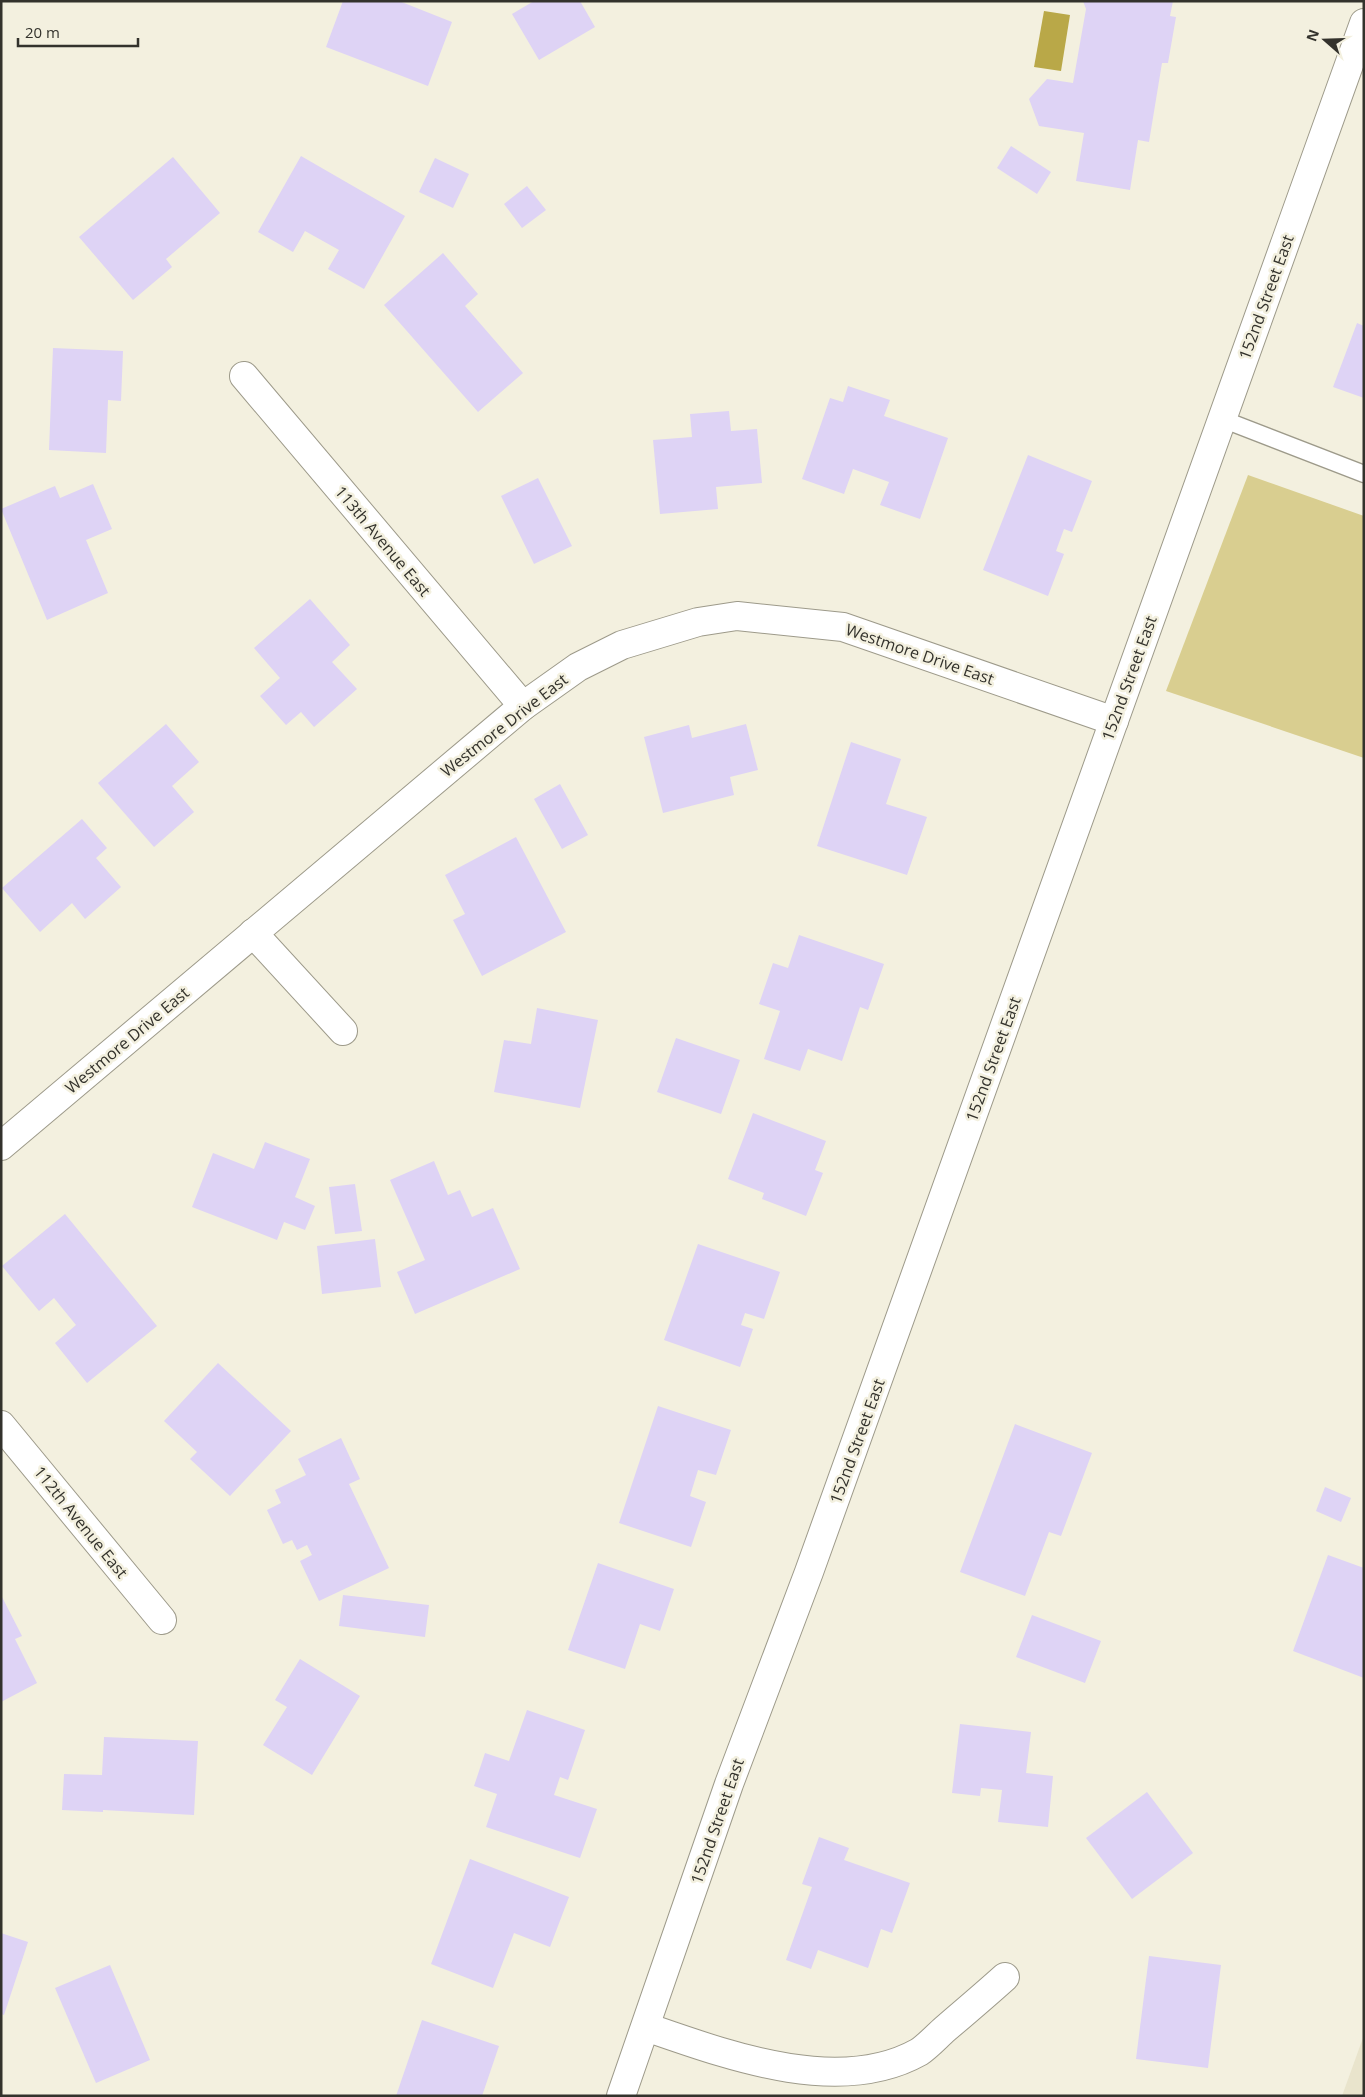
<svg xmlns="http://www.w3.org/2000/svg" width="1365" height="2097" font-family="'Open Sans',sans-serif">
<style>
.built{fill:#e9e4cc}
.green{fill:#d9ce90}
.water{fill:#b9a848}
.building{fill:#ded3f5}
.lines{fill:none;stroke-linecap:round;stroke-linejoin:round}
.service-casing{stroke:#9d9a8a;stroke-width:19}
.minor-casing{stroke:#9d9a8a;stroke-width:30}
.secondary-casing{stroke:#9d9a8a;stroke-width:30}
.service{stroke:#fff;stroke-width:16}
.minor{stroke:#fff;stroke-width:28}
.secondary{stroke:#fff;stroke-width:28}
.labels{text-anchor:middle;dominant-baseline:central;stroke-width:5;stroke-linejoin:round;paint-order:stroke}
.street-label{font-size:16px;fill:#33322c;stroke:#f3f0df}
</style>
<rect width="100%" height="100%" fill="#f3f0df"/>
<!-- built -->
<polygon class="built" points="1364,2035 1364,2096 1342,2096"/>
<!-- green -->
<polygon class="green" points="1248,475 1364,516 1364,758 1166,691"/>
<!-- water -->
<polygon class="water" points="1044,11 1070,15 1061,71 1034,67"/>
<!-- building -->
<g class="building">
<polygon points="343,1 399,1 452,22 428,86 326,47"/>
<polygon points="534,1 580,1 595,27 539,60 512,14"/>
<polygon points="1083,1 1173,1 1170,16 1176,17 1168,63 1162,63 1149,142 1138,140 1130,190 1076,181 1084,133 1039,126 1029,99 1047,79 1073,83 1086,9"/>
<polygon points="1011,146 1051,172 1037,194 997,168"/>
<polygon points="301,156 405,216 364,289 328,269 339,250 305,231 293,252 258,232"/>
<polygon points="173,157 220,213 166,259 172,267 133,300 79,237"/>
<polygon points="435,158 469,174 453,208 419,192"/>
<polygon points="527,186 546,210 522,228 504,204"/>
<polygon points="443,253 478,294 465,306 523,373 478,412 384,305"/>
<polygon points="1357,323 1364,326 1364,398 1333,387"/>
<polygon points="53,348 123,351 121,401 108,400 106,453 49,450"/>
<polygon points="848,386 890,400 884,416 948,438 920,519 880,505 889,482 853,469 844,494 802,479 830,398 843,402"/>
<polygon points="729,411 731,431 757,429 762,483 716,487 718,509 660,514 653,440 692,437 690,414"/>
<polygon points="1028,455 1092,481 1072,532 1064,529 1056,551 1064,554 1048,596 983,570"/>
<polygon points="538,478 572,546 534,564 501,496"/>
<polygon points="93,484 112,529 86,540 108,593 47,620 1,509 55,486 60,498"/>
<polygon points="310,599 350,645 332,662 357,689 314,727 301,712 286,725 260,696 280,678 254,648"/>
<polygon points="166,724 199,762 172,786 194,812 154,847 98,783"/>
<polygon points="746,724 758,770 730,777 734,795 663,813 644,737 689,725 692,738"/>
<polygon points="851,742 901,759 886,804 927,817 907,875 817,846"/>
<polygon points="560,784 588,835 562,849 534,799"/>
<polygon points="82,819 107,848 96,858 121,887 85,919 72,903 40,932 2,888"/>
<polygon points="516,837 566,932 482,976 453,920 465,914 445,875"/>
<polygon points="799,935 884,964 868,1010 860,1007 842,1061 808,1049 800,1071 764,1059 780,1011 759,1004 773,963 788,968"/>
<polygon points="537,1008 598,1020 580,1108 494,1092 504,1040 531,1044"/>
<polygon points="676,1038 740,1060 721,1114 657,1092"/>
<polygon points="753,1113 826,1141 815,1170 823,1173 806,1216 762,1199 764,1193 728,1179"/>
<polygon points="265,1142 310,1159 295,1197 315,1206 305,1230 284,1222 277,1240 192,1207 213,1153 254,1169"/>
<polygon points="434,1161 448,1195 460,1190 472,1217 493,1208 520,1269 415,1314 397,1272 425,1260 390,1180"/>
<polygon points="355,1184 362,1231 335,1234 329,1187"/>
<polygon points="65,1214 157,1326 87,1383 55,1343 76,1325 54,1298 39,1311 2,1266"/>
<polygon points="375,1239 381,1287 322,1294 317,1246"/>
<polygon points="698,1244 780,1272 764,1319 745,1313 741,1325 753,1329 740,1367 664,1340"/>
<polygon points="218,1363 291,1431 230,1496 190,1459 197,1452 164,1421"/>
<polygon points="658,1406 731,1430 716,1475 698,1470 690,1496 706,1502 691,1547 619,1523"/>
<polygon points="1015,1424 1092,1453 1061,1536 1049,1532 1025,1596 960,1572"/>
<polygon points="341,1438 360,1479 349,1484 389,1568 319,1601 300,1561 312,1555 307,1545 297,1550 292,1540 283,1544 267,1510 281,1503 275,1490 306,1475 298,1459"/>
<polygon points="1325,1487 1351,1498 1341,1522 1316,1511"/>
<polygon points="1328,1555 1364,1568 1364,1678 1293,1651"/>
<polygon points="598,1563 674,1589 660,1631 640,1624 625,1669 568,1650"/>
<polygon points="1,1595 22,1636 15,1639 37,1683 1,1702"/>
<polygon points="343,1595 429,1605 425,1637 339,1626"/>
<polygon points="1032,1615 1101,1641 1085,1683 1016,1657"/>
<polygon points="300,1659 360,1696 312,1775 263,1745 287,1707 275,1700"/>
<polygon points="527,1710 585,1730 568,1780 560,1777 554,1795 597,1809 580,1858 486,1827 497,1794 474,1786 485,1753 509,1761"/>
<polygon points="960,1724 1031,1732 1026,1773 1053,1776 1048,1827 998,1822 1002,1790 981,1788 980,1796 952,1793"/>
<polygon points="104,1737 198,1741 194,1815 103,1810 103,1812 62,1810 64,1774 102,1775"/>
<polygon points="1147,1792 1193,1853 1132,1899 1086,1838"/>
<polygon points="819,1837 849,1848 844,1860 910,1883 892,1933 881,1929 868,1968 818,1950 811,1969 786,1960 812,1887 802,1884"/>
<polygon points="470,1859 569,1897 550,1947 514,1933 493,1988 431,1964"/>
<polygon points="1,1933 28,1942 4,2015 1,2014"/>
<polygon points="1149,1956 1221,1965 1208,2068 1136,2059"/>
<polygon points="110,1965 150,2060 96,2083 55,1988"/>
<polygon points="422,2020 499,2046 482,2096 396,2096"/>
</g>
<g class="lines">
<defs>
<polyline id="service" points="1222,419 1364,474"/>
<g id="minor">
<polyline points="244,376 523,706"/>
<polyline points="253,933 343,1031"/>
<polyline points="1,1146 523,706 578,667 622,645 698,622 737,616 843,627 1114,721"/>
<polyline points="1,1425 162,1620"/>
<path d="M646 2027C727 2055 839 2097 919 2052 928 2046 937 2036 945 2029 965 2012 985 1995 1005 1977"/>
</g>
<polyline id="secondary" points="621,2096 729,1784 809,1572 1364,23"/>
</defs>
<!-- service casing -->
<use href="#service" class="service-casing"/>
<!-- minor casing -->
<use href="#minor" class="minor-casing"/>
<!-- secondary casing -->
<use href="#secondary" class="secondary-casing"/>
<!-- service -->
<use href="#service" class="service"/>
<!-- minor -->
<use href="#minor" class="minor"/>
<!-- secondary -->
<use href="#secondary" class="secondary"/>
</g>
<g class="labels">
<!-- street labels -->
<g class="street-label">
<text transform="translate(1266 297) rotate(-70)">152nd Street East</text>
<text transform="translate(383 541) rotate(50)">113th Avenue East</text>
<text transform="translate(920 654) rotate(19)">Westmore Drive East</text>
<text transform="translate(1129 678) rotate(-70)">152nd Street East</text>
<text transform="translate(504 725) rotate(-38)">Westmore Drive East</text>
<text transform="translate(127 1040) rotate(-40)">Westmore Drive East</text>
<text transform="translate(993 1059) rotate(-70)">152nd Street East</text>
<text transform="translate(857 1441) rotate(-70)">152nd Street East</text>
<text transform="translate(81 1522) rotate(51)">112th Avenue East</text>
<text transform="translate(717 1821) rotate(-71)">152nd Street East</text>
</g>
</g>
<!-- border -->
<rect width="1365" height="2097" fill="none" stroke="#33322c" stroke-width="5"/>
<!-- north arrow -->
<g transform="translate(1325 40) rotate(290)" stroke="#f3f0df" stroke-width="4" paint-order="stroke">
<path d="M0-4L9 19L0 12L-9 19Z" fill="#33322c"/>
<text y="-8" font-size="14" font-weight="bold" text-anchor="middle" fill="#33322c">N</text>
</g>
<!-- scale -->
<path d="M18 38v8h120v-8" fill="none" stroke="#33322c" stroke-width="2.5"/>
<text x="25" y="38" font-size="15" fill="#33322c" stroke="#f3f0df" stroke-width="4" paint-order="stroke">20 m</text>
</svg>
